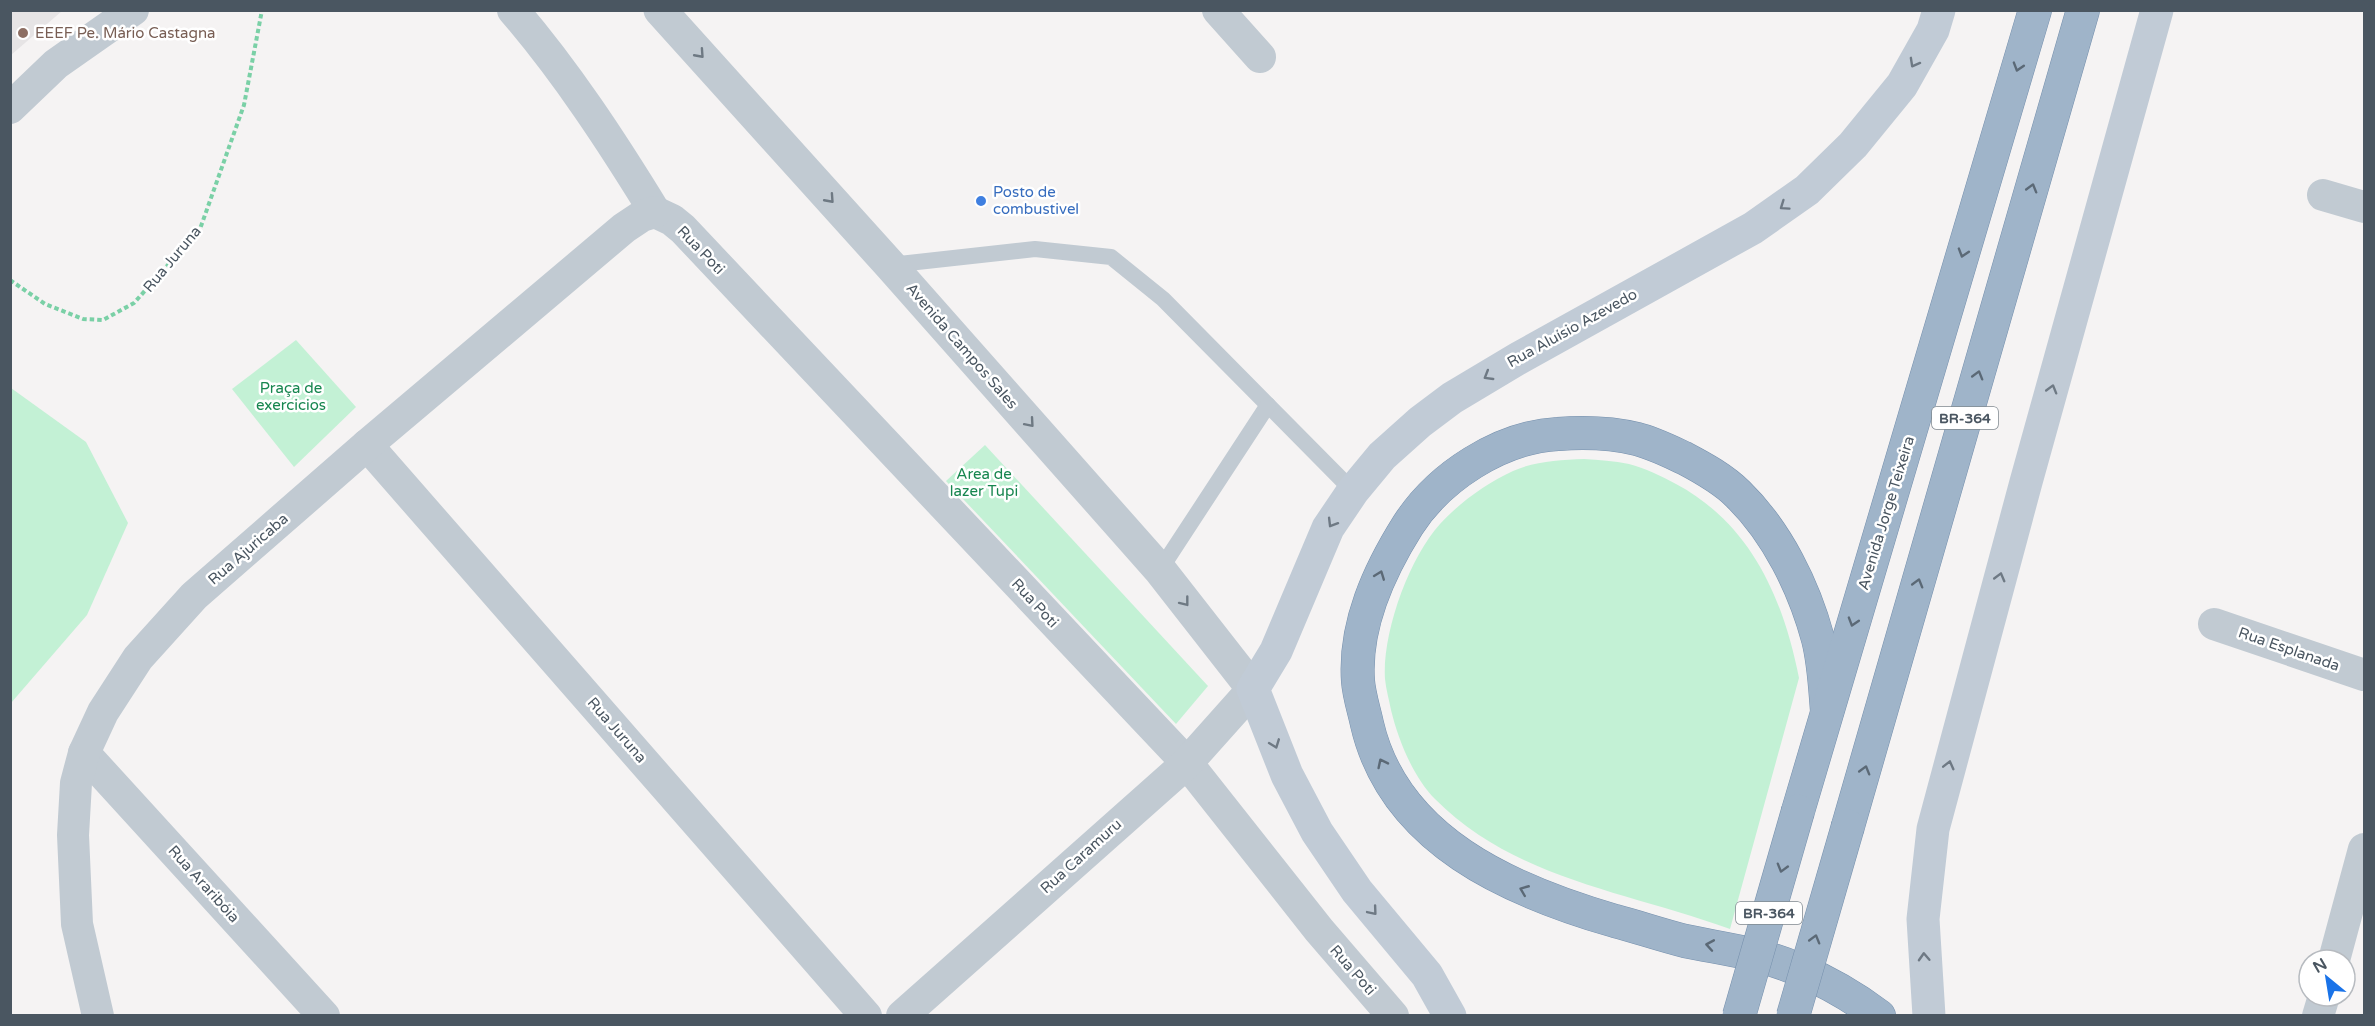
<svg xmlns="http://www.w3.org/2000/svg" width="2375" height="1026" font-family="'Varela Round',sans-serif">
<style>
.education{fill:#e6e4e5}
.green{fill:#c3f1d5}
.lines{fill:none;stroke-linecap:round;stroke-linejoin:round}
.trunk-casing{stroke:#7690ad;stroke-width:34}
.path{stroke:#7ad0a6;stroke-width:4;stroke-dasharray:4.5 3;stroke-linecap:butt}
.service{stroke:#c1cad2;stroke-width:16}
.minor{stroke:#c1cad2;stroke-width:32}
.tertiary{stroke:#c1cad2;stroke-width:33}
.secondary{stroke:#c1cbd6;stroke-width:33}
.trunk{stroke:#9fb4c9;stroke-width:33}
.trunk-bridge-casing{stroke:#7690ad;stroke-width:34;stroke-linecap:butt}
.trunk-bridge{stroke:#9fb4c9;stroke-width:33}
.oneway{stroke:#6e7983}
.oneway2{stroke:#6e7984}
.oneway3{stroke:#5b6976}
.education-dot{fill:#8d6e63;stroke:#fff;stroke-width:2}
.shop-dot{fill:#3f7fe0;stroke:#fff;stroke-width:2}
.labels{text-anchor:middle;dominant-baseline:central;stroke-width:5;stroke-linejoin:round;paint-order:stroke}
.shield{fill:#fff;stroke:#808990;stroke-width:1.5}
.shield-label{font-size:14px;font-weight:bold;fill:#4a5661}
.education-label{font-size:15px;fill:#785e54;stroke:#fff;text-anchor:start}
.shop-label{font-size:15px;fill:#366cbe;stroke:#fff;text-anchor:start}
.street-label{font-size:15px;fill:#4a5661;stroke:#fff}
.park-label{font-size:15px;fill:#17864f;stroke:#fff}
</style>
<rect width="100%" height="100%" fill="#f5f3f3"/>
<!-- education -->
<polygon class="education" points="11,10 62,10 62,11 11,55"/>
<!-- green -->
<g class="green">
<polygon points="296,340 356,407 294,467 232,389"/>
<polygon points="11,388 86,442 128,523 87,615 11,703"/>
<polygon points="985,445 1208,686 1176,724 946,481"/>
<path d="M1584 459C1599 460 1614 461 1629 464 1645 468 1661 476 1676 484 1751 524 1783 598 1799 678L1730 929C1628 892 1514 879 1435 799 1413 777 1398 739 1391 710 1389 700 1386 689 1385 679 1382 633 1409 558 1440 524 1459 503 1487 483 1513 471 1536 461 1559 460 1584 459Z"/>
</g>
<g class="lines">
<defs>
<g id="trunk">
<path d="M1827 711C1825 687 1824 662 1818 639 1804 587 1777 532 1738 494 1723 479 1703 468 1684 458 1669 451 1653 443 1637 439 1612 433 1584 432 1558 434 1500 437 1439 477 1408 525 1379 571 1354 625 1358 681 1359 695 1364 710 1367 724 1394 841 1511 891 1615 921 1638 927 1661 935 1685 941 1723 949 1761 953 1797 969 1826 981 1854 997 1879 1016"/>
<polyline points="1798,811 2035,10"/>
<polyline points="1848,826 2083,10"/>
</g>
</defs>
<!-- trunk casing -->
<use href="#trunk" class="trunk-casing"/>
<!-- path -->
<polyline class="path" points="10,280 45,304 83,319 103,320 134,303 200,229 244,105 262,10"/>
<!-- service -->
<g class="service">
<polyline points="890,265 1035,249 1111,257 1163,299 1353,491"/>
<polyline points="1160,570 1268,405"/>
</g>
<!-- minor -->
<g class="minor">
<path d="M513 10C567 73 612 142 655 212"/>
<polyline points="1218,10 1260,57"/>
<polyline points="10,108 56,64 133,10"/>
<polyline points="2323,195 2364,207"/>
<polyline points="655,212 672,220 683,229 1187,763 1319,930 1393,1016"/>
<polyline points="367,445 866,1016"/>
<polyline points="2214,624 2364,675"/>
<polyline points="84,753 324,1016"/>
<polyline points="2334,960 2364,849"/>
<polyline points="98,1016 77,924 73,835 76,783 84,753 103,712 138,658 194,596 367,445 624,228 642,216 655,212"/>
<polyline points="902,1016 1187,763 1253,689"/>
<polyline points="2318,1016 2324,996"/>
</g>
<!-- tertiary -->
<polyline class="tertiary" points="660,10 890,265 1160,570 1253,689"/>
<!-- secondary -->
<g class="secondary">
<polyline points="1450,1016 1427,975 1357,891 1317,832 1287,775 1253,689 1276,651 1328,528 1353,491 1382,456 1420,422 1452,398 1519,358 1753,228 1807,190 1853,145 1902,85 1933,30 1939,10"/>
<polyline points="1929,1016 1923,919 1933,829 2026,482 2157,10"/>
</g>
<!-- trunk -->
<use href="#trunk" class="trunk"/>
<defs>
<g id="trunk-bridge">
<polyline points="1739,1016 1798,811"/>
<polyline points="1793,1016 1848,826"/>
</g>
</defs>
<!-- trunk-bridge casing -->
<use href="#trunk-bridge" class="trunk-bridge-casing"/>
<!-- trunk-bridge -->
<use href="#trunk-bridge" class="trunk-bridge"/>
</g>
<!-- one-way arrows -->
<defs><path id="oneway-chevron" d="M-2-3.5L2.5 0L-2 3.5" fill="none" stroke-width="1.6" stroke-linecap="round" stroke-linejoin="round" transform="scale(1.5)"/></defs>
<g class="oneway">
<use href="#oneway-chevron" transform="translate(700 54) rotate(48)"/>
<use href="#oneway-chevron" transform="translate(830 199) rotate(48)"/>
<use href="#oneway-chevron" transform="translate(1030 423) rotate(49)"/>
<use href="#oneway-chevron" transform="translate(1185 602) rotate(52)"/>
</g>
<g class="oneway2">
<use href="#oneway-chevron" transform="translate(1914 63) rotate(119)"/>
<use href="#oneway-chevron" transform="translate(1784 206) rotate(145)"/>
<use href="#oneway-chevron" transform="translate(1488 376) rotate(149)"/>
<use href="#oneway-chevron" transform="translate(2052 389) rotate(-74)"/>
<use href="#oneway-chevron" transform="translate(1332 523) rotate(121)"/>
<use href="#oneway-chevron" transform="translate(2000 577) rotate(-75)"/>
<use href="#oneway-chevron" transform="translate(1275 744) rotate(69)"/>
<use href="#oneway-chevron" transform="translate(1949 765) rotate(-76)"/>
<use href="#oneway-chevron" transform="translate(1373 911) rotate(50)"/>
<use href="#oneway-chevron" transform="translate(1924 957) rotate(-93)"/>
</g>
<g class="oneway3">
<use href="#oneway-chevron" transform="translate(2018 67) rotate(107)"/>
<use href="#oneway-chevron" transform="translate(2032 188) rotate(-74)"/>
<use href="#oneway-chevron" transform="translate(1963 253) rotate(107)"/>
<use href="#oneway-chevron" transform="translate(1978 375) rotate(-74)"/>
<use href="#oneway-chevron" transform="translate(1380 575) rotate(-69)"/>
<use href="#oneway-chevron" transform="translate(1918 583) rotate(-74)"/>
<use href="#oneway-chevron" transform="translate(1853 622) rotate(107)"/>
<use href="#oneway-chevron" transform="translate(1382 763) rotate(-116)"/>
<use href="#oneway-chevron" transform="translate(1865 770) rotate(-74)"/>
<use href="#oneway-chevron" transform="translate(1782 868) rotate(106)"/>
<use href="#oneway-chevron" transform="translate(1524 890) rotate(-158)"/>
<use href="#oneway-chevron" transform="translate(1815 939) rotate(-74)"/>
<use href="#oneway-chevron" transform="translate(1710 945) rotate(-170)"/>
</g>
<!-- markers -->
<circle class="education-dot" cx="23" cy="33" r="6"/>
<circle class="shop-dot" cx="981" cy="201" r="6"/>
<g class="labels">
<!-- shield labels -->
<g class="shield">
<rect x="1932" y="407" width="66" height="22" rx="4.5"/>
<rect x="1736" y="902" width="66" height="22" rx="4.5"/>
</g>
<g class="shield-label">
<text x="1965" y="418">BR-364</text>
<text x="1769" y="913">BR-364</text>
</g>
<!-- education labels -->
<g class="education-label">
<text x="35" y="33">EEEF Pe. Mário Castagna</text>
</g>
<!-- shop labels -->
<g class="shop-label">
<text x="993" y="192">Posto de<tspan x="993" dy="17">combustivel</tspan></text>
</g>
<!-- street labels -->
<g class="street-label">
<text transform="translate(701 250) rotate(46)">Rua Poti</text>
<text transform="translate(172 259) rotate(-50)">Rua Juruna</text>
<text transform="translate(1572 328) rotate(-29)">Rua Aluísio Azevedo</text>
<text transform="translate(962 346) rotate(49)">Avenida Campos Sales</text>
<text transform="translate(1886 513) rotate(-73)">Avenida Jorge Teixeira</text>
<text transform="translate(248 549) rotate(-41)">Rua Ajuricaba</text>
<text transform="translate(1035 603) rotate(47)">Rua Poti</text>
<text transform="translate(2289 649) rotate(19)">Rua Esplanada</text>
<text transform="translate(617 730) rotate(49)">Rua Juruna</text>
<text transform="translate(1081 856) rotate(-42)">Rua Caramuru</text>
<text transform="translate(204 884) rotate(48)">Rua Araribóia</text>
<text transform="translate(1353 970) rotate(49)">Rua Poti</text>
</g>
<!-- park labels -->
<g class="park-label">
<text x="291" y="388">Praça de<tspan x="291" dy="17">exercicios</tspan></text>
<text x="984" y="474">Area de<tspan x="984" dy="17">lazer Tupi</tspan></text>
</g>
</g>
<!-- border -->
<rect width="2375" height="1026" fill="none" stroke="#4a5661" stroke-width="24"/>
<!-- north arrow -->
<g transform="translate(2327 978) rotate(330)"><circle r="28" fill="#ffffff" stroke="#b7bbc0" stroke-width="1.5"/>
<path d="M0-4.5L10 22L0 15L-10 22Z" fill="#1a73e8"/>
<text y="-9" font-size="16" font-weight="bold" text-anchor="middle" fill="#4a5661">N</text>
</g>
</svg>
